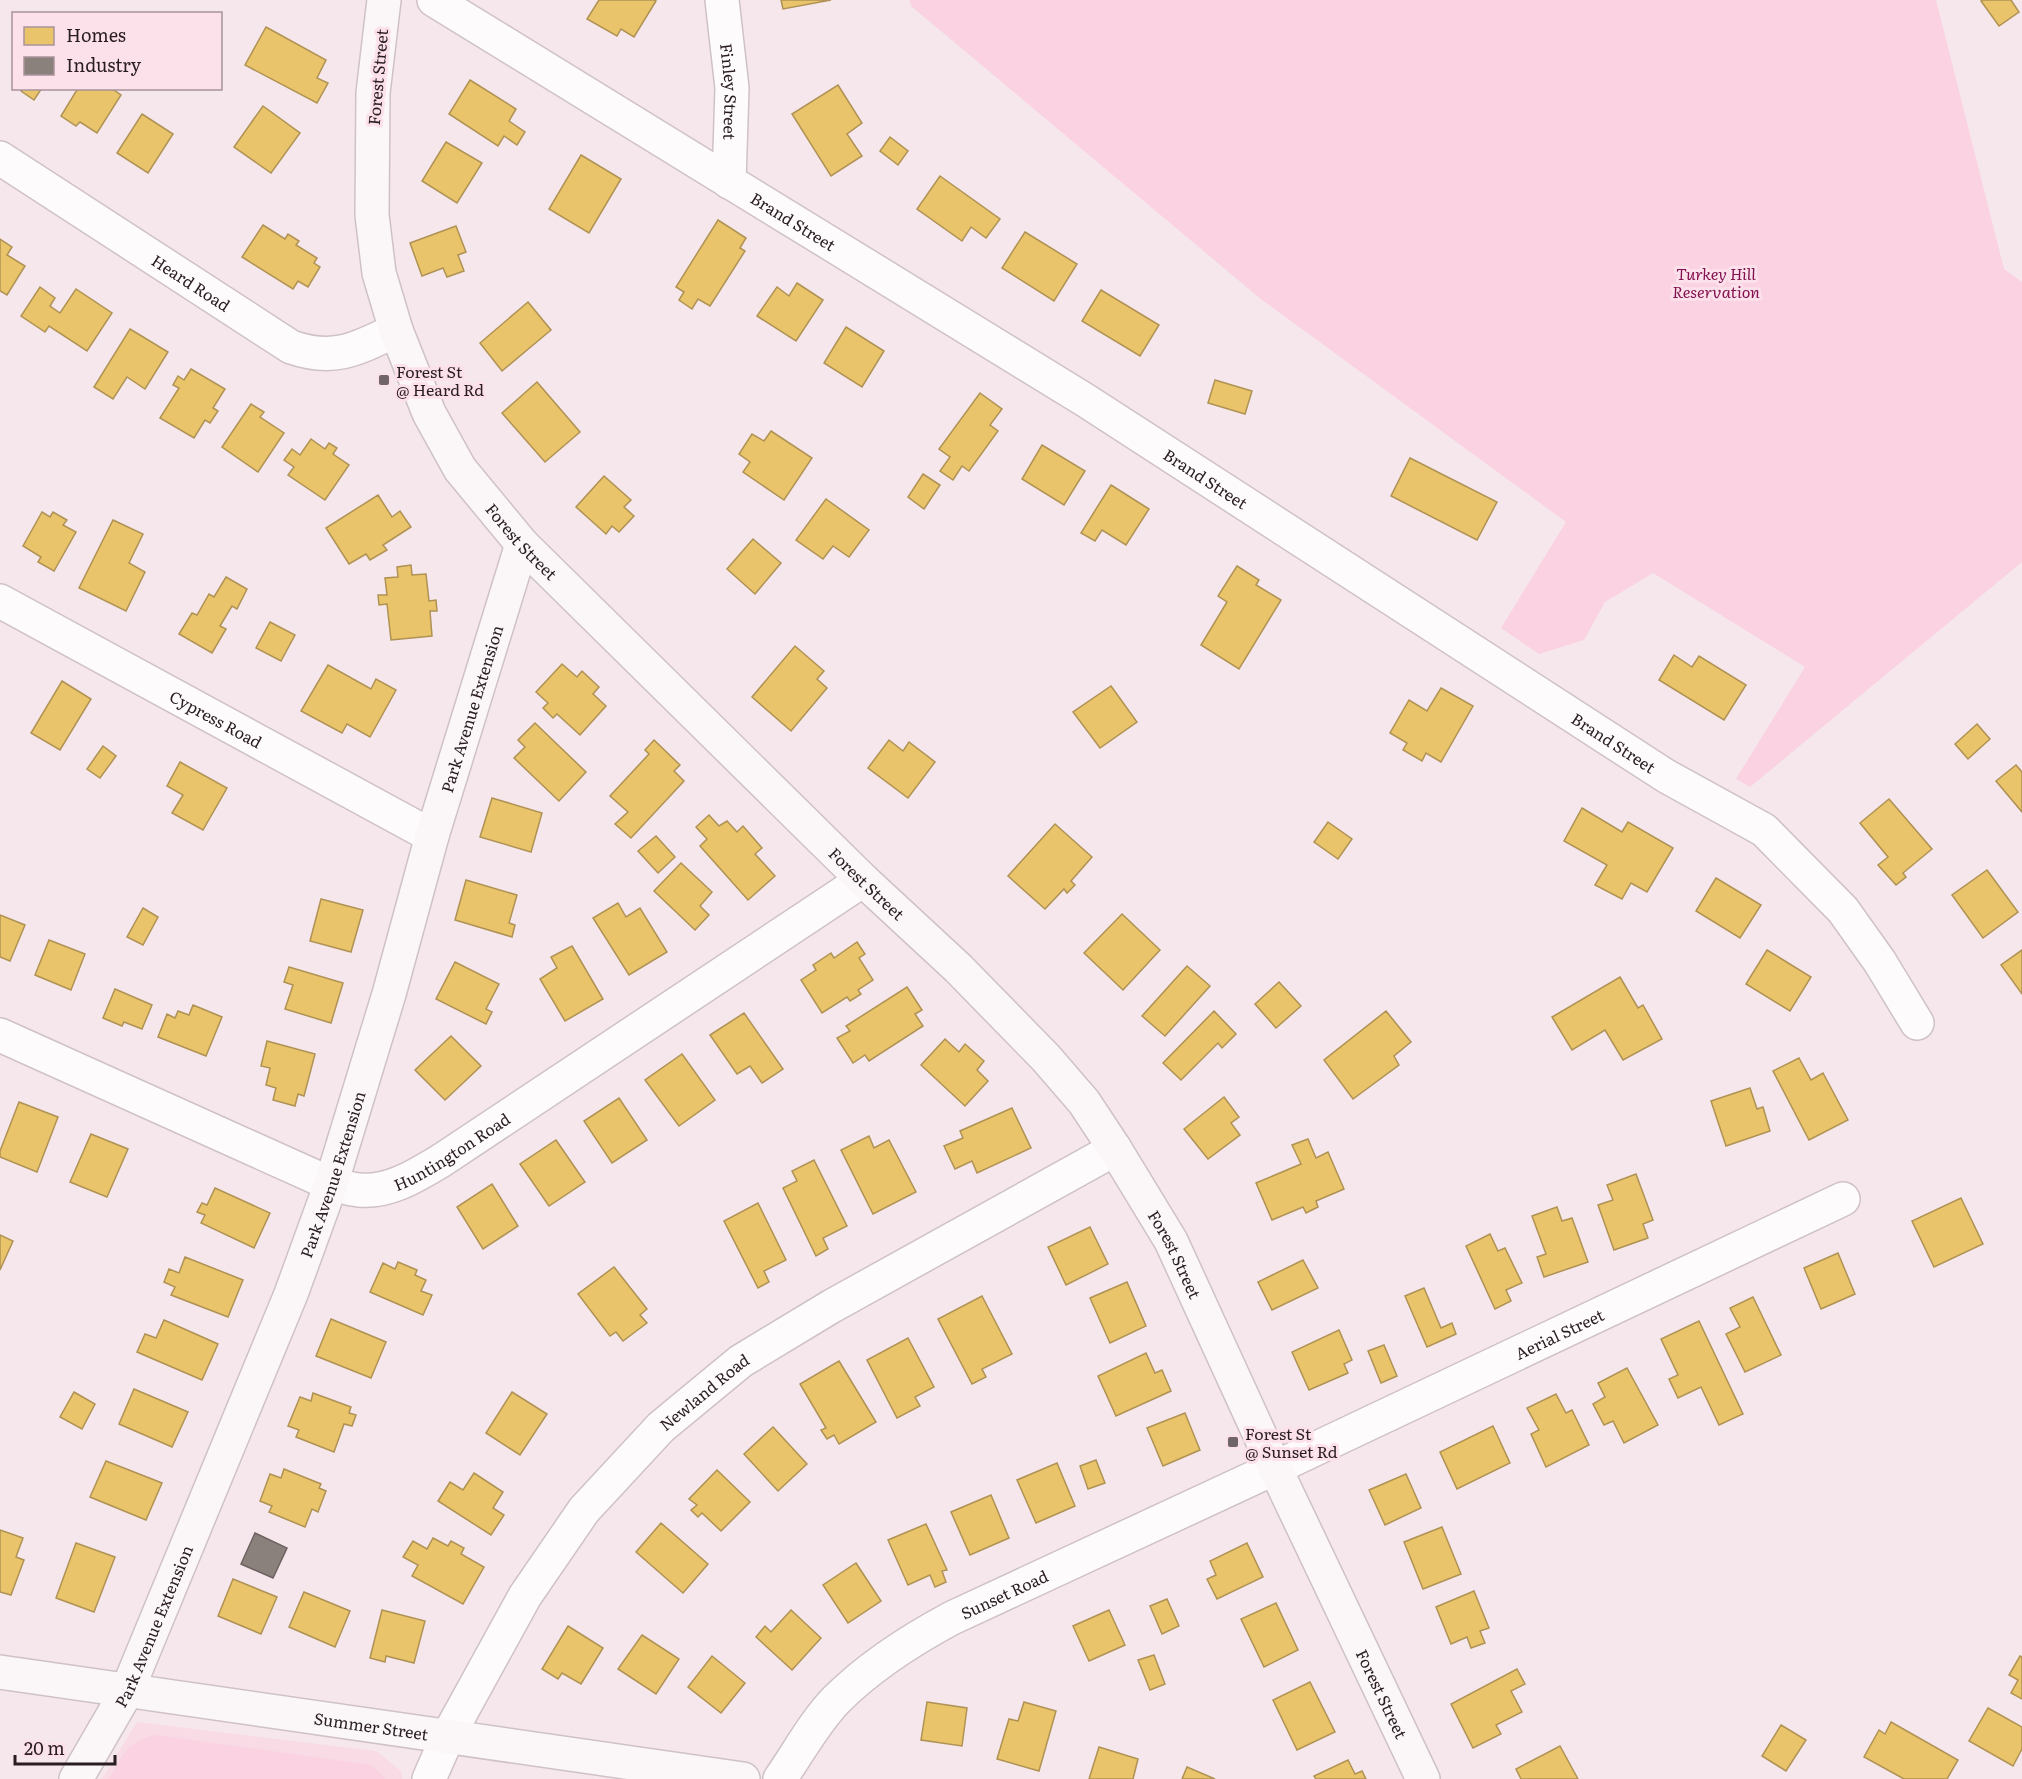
<svg xmlns="http://www.w3.org/2000/svg" width="2022" height="1779" font-family="Literata,serif">
<style>
.built{fill:#f8dbe5}
.green{fill:#fad2e2}
.homes{fill:#e9c46a;stroke:#af9254;stroke-width:1.5}
.industry{fill:#8a817c;stroke:#6d6361;stroke-width:1.5}
.lines{fill:none;stroke-linecap:round;stroke-linejoin:round}
.street-casing{stroke:#cfc2c7;stroke-width:36}
.secondary-casing{stroke:#cfc2c7;stroke-width:36}
.street{stroke:#fefbfc;stroke-width:33}
.secondary{stroke:#fbf6f8;stroke-width:33}
.poi-dot{fill:#716468;stroke:#fce1eb;stroke-width:2}
.labels{text-anchor:middle;dominant-baseline:central;stroke-width:6;stroke-linejoin:round;paint-order:stroke}
.street-label{font-size:16px;fill:#291d21;stroke:#fce1eb}
.park-label{font-size:16px;font-style:italic;fill:#83104f;stroke:#fce1eb}
.poi-label{font-size:16px;fill:#291d21;stroke:#fce1eb;text-anchor:start}
</style>
<rect width="100%" height="100%" fill="#f6e7ec"/>
<!-- built -->
<polygon class="built" points="137,1722 376,1751 401,1771 402,1779 102,1779"/>
<!-- green -->
<g class="green">
<polygon points="910,0 1936,0 2004,269 2022,282 2022,562 1750,787 1736,779 1805,667 1653,573 1605,602 1584,640 1539,654 1501,628 1566,522 1262,300 911,6"/>
<path d="M156 1735 372 1765 385 1779H109C123 1756 127 1740 156 1735Z"/>
</g>
<!-- homes -->
<g class="homes">
<polygon points="599,0 654,0 656,1 634,37 621,29 617,36 587,19"/>
<polygon points="781,0 831,0 783,9"/>
<polygon points="1983,0 2011,0 2019,12 1999,26 1981,1"/>
<polygon points="266,27 326,60 317,78 328,83 317,103 245,65"/>
<polygon points="470,80 516,109 509,121 525,132 517,145 504,136 498,146 449,114"/>
<polygon points="838,85 862,123 847,134 862,156 831,176 792,114"/>
<polygon points="22,88 42,88 34,100 21,91"/>
<polygon points="78,88 111,88 121,95 97,133 80,122 76,126 61,116"/>
<polygon points="263,106 300,133 271,173 234,147"/>
<polygon points="142,114 173,134 148,173 117,153"/>
<polygon points="890,137 908,151 898,165 880,151"/>
<polygon points="446,142 482,163 457,203 422,181"/>
<polygon points="581,155 621,179 589,233 549,209"/>
<polygon points="940,176 1000,219 986,238 971,227 962,241 917,209"/>
<polygon points="718,220 746,238 740,248 745,251 710,306 698,299 692,309 679,300 684,292 676,287"/>
<polygon points="263,225 285,239 288,234 299,241 296,245 317,258 314,263 320,267 308,287 298,281 293,289 242,257"/>
<polygon points="456,226 466,252 458,255 464,271 447,277 443,268 422,276 410,243"/>
<polygon points="1025,232 1077,264 1054,301 1002,268"/>
<polygon points="0,239 12,247 7,255 25,266 7,295 0,291"/>
<polygon points="797,283 823,300 796,341 757,316 777,287 789,296"/>
<polygon points="40,287 55,298 50,306 60,313 76,289 112,313 87,351 49,326 45,332 21,316"/>
<polygon points="1101,290 1159,325 1140,356 1082,321"/>
<polygon points="528,302 551,330 502,371 480,343"/>
<polygon points="846,327 884,351 862,387 824,363"/>
<polygon points="130,329 168,352 145,389 127,377 113,399 94,387"/>
<polygon points="191,369 225,389 213,408 218,411 210,423 205,420 194,438 160,418 179,388 173,385 178,376 184,380"/>
<polygon points="1215,380 1252,391 1245,414 1208,403"/>
<polygon points="537,382 580,432 545,462 502,413"/>
<polygon points="980,393 1002,409 990,425 998,431 969,471 962,466 953,480 940,471 950,457 939,449"/>
<polygon points="251,404 264,412 260,417 284,433 258,472 222,447"/>
<polygon points="771,431 812,458 784,500 743,472 750,462 739,454 752,434 764,441"/>
<polygon points="311,439 325,449 329,443 337,448 333,454 349,465 325,500 288,475 294,467 284,460 292,449 300,455"/>
<polygon points="1042,445 1085,471 1064,505 1022,479"/>
<polygon points="1410,458 1497,502 1477,540 1391,496"/>
<polygon points="923,474 940,485 924,509 908,497"/>
<polygon points="604,476 631,500 624,507 634,516 619,532 612,526 606,534 576,507"/>
<polygon points="1111,485 1149,509 1126,545 1102,530 1095,541 1081,533"/>
<polygon points="378,495 392,517 400,511 411,527 383,545 387,550 370,560 366,554 349,564 326,528"/>
<polygon points="826,499 869,530 849,557 833,546 823,559 796,540"/>
<polygon points="42,512 50,517 53,512 67,520 63,525 76,532 54,571 38,562 41,557 23,546"/>
<polygon points="113,520 143,534 129,563 145,572 126,611 79,588"/>
<polygon points="753,539 781,563 755,594 727,569"/>
<polygon points="411,565 412,575 426,574 429,601 436,600 437,611 430,611 432,636 391,640 387,604 379,605 378,595 387,595 385,578 398,577 397,567"/>
<polygon points="1237,566 1259,580 1256,585 1281,600 1239,669 1201,645 1227,602 1218,596"/>
<polygon points="226,577 247,589 237,609 232,606 220,626 226,629 212,653 179,634 192,613 197,615 209,594 214,597"/>
<polygon points="270,622 295,635 281,661 256,648"/>
<polygon points="795,646 824,671 817,679 827,688 791,731 752,697"/>
<polygon points="1674,655 1692,667 1699,656 1746,685 1724,720 1659,680"/>
<polygon points="562,664 577,677 582,671 599,687 593,694 606,706 580,735 557,714 553,718 543,708 548,703 536,692"/>
<polygon points="328,665 371,689 376,679 396,690 370,737 347,724 342,733 301,711"/>
<polygon points="62,681 91,699 60,750 31,733"/>
<polygon points="1111,686 1137,722 1100,748 1073,712"/>
<polygon points="1441,688 1473,706 1441,762 1426,753 1422,761 1403,750 1407,743 1390,733 1409,700 1427,711"/>
<polygon points="535,723 586,772 559,801 514,758 525,747 518,740"/>
<polygon points="1977,724 1990,739 1968,759 1955,744"/>
<polygon points="654,740 680,765 674,771 684,781 631,838 615,824 628,812 610,796 649,754 645,750"/>
<polygon points="889,740 903,751 909,742 935,762 908,798 868,768"/>
<polygon points="103,746 116,756 100,778 87,769"/>
<polygon points="180,762 227,788 203,830 172,813 183,795 167,786"/>
<polygon points="2016,765 2022,772 2022,812 1996,781"/>
<polygon points="492,798 542,813 531,852 480,837"/>
<polygon points="1889,799 1932,849 1903,873 1906,877 1896,885 1878,865 1888,857 1860,823"/>
<polygon points="1582,808 1622,832 1628,822 1673,848 1647,892 1631,883 1622,899 1595,885 1607,865 1564,841"/>
<polygon points="709,815 719,826 727,821 737,832 743,826 762,848 755,854 775,876 748,900 700,846 707,839 696,827"/>
<polygon points="1328,822 1352,839 1338,859 1314,842"/>
<polygon points="1055,824 1092,857 1071,881 1075,885 1067,893 1064,889 1045,909 1008,876"/>
<polygon points="656,836 675,857 658,873 638,851"/>
<polygon points="681,863 712,892 700,906 709,915 695,930 654,891"/>
<polygon points="1987,870 2018,912 1983,938 1952,895"/>
<polygon points="1716,878 1761,905 1740,938 1696,911"/>
<polygon points="466,880 517,895 509,923 515,925 512,937 455,920"/>
<polygon points="321,899 363,910 351,952 310,941"/>
<polygon points="618,903 626,917 640,908 667,952 629,975 593,918"/>
<polygon points="143,908 158,917 143,945 127,937"/>
<polygon points="1122,914 1160,950 1123,990 1084,953"/>
<polygon points="0,915 25,925 10,961 0,957"/>
<polygon points="49,940 85,954 71,990 35,975"/>
<polygon points="857,942 865,954 859,958 873,980 858,990 861,994 850,1001 847,997 822,1013 801,980 816,970 813,965 831,953 834,958"/>
<polygon points="572,946 603,999 565,1021 540,979 557,968 551,957"/>
<polygon points="1767,950 1811,977 1790,1011 1746,984"/>
<polygon points="2022,950 2022,994 2001,965"/>
<polygon points="455,962 499,984 486,1009 492,1012 486,1024 436,999"/>
<polygon points="1187,966 1210,986 1165,1036 1142,1016"/>
<polygon points="289,967 343,983 331,1023 285,1009 293,985 284,982"/>
<polygon points="1620,977 1638,1008 1643,1005 1662,1039 1623,1060 1605,1030 1572,1050 1552,1017"/>
<polygon points="1279,982 1301,1006 1276,1028 1255,1004"/>
<polygon points="907,987 922,1010 915,1014 923,1026 869,1061 865,1055 853,1063 837,1038 850,1031 846,1026"/>
<polygon points="115,989 152,1005 142,1029 124,1022 122,1026 103,1018"/>
<polygon points="193,1005 222,1017 206,1056 158,1037 167,1014 175,1018 178,1011 189,1015"/>
<polygon points="1214,1011 1236,1034 1222,1048 1218,1043 1181,1080 1163,1063"/>
<polygon points="1386,1011 1411,1042 1394,1056 1399,1065 1353,1099 1324,1060"/>
<polygon points="744,1013 783,1069 762,1083 750,1066 737,1074 710,1035"/>
<polygon points="451,1036 481,1066 445,1100 415,1070"/>
<polygon points="945,1039 959,1052 965,1044 984,1061 977,1070 988,1081 965,1106 921,1065"/>
<polygon points="267,1041 315,1054 304,1096 298,1094 295,1106 273,1100 276,1088 266,1085 270,1068 261,1066"/>
<polygon points="682,1054 715,1100 679,1126 645,1080"/>
<polygon points="1799,1058 1811,1080 1823,1073 1848,1120 1809,1140 1773,1071"/>
<polygon points="1750,1088 1757,1109 1763,1107 1770,1131 1726,1146 1711,1101"/>
<polygon points="1224,1097 1239,1117 1231,1123 1240,1135 1208,1159 1184,1129"/>
<polygon points="619,1098 647,1140 612,1163 584,1121"/>
<polygon points="19,1102 58,1117 37,1172 0,1157 0,1151"/>
<polygon points="1012,1108 1031,1148 977,1173 972,1161 955,1169 944,1146 963,1138 960,1131"/>
<polygon points="91,1134 128,1149 107,1197 70,1182"/>
<polygon points="869,1136 874,1148 889,1140 916,1192 873,1214 841,1150"/>
<polygon points="1308,1139 1316,1158 1328,1152 1344,1189 1316,1201 1318,1207 1306,1213 1303,1207 1272,1220 1256,1183 1301,1164 1292,1145"/>
<polygon points="556,1140 585,1182 549,1206 520,1164"/>
<polygon points="814,1160 847,1226 823,1238 828,1249 816,1256 783,1188 797,1181 792,1171"/>
<polygon points="1636,1174 1653,1220 1643,1224 1648,1238 1614,1250 1598,1205 1613,1200 1607,1185"/>
<polygon points="492,1184 518,1226 483,1249 457,1207"/>
<polygon points="215,1188 270,1213 254,1248 201,1223 205,1215 197,1212 202,1203 207,1205"/>
<polygon points="1961,1198 1983,1244 1934,1267 1912,1221"/>
<polygon points="758,1203 786,1260 764,1271 769,1282 758,1288 724,1221"/>
<polygon points="1557,1207 1562,1221 1572,1218 1588,1262 1544,1277 1537,1257 1546,1254 1532,1216"/>
<polygon points="1090,1227 1108,1264 1066,1285 1048,1247"/>
<polygon points="1490,1234 1498,1251 1505,1248 1522,1283 1506,1290 1511,1301 1495,1309 1466,1246"/>
<polygon points="0,1235 13,1241 0,1270"/>
<polygon points="1838,1253 1855,1294 1821,1309 1804,1268"/>
<polygon points="185,1257 243,1280 228,1317 171,1295 175,1287 164,1282 169,1269 179,1273"/>
<polygon points="1303,1260 1318,1288 1272,1310 1258,1282"/>
<polygon points="398,1262 417,1270 415,1275 426,1280 421,1291 432,1295 423,1315 370,1292 383,1263 395,1269"/>
<polygon points="614,1267 647,1309 640,1315 647,1323 623,1341 616,1332 610,1336 578,1294"/>
<polygon points="1127,1282 1146,1326 1110,1343 1090,1298"/>
<polygon points="1424,1288 1441,1328 1452,1323 1456,1334 1427,1347 1405,1296"/>
<polygon points="982,1296 1012,1354 982,1369 986,1377 972,1384 938,1319"/>
<polygon points="1753,1297 1781,1355 1745,1372 1726,1334 1740,1327 1730,1308"/>
<polygon points="331,1319 386,1342 371,1378 316,1356"/>
<polygon points="164,1320 218,1344 202,1380 137,1352 145,1334 156,1338"/>
<polygon points="1699,1321 1743,1414 1719,1425 1701,1387 1678,1398 1669,1379 1678,1375 1661,1339"/>
<polygon points="1339,1330 1352,1360 1344,1364 1348,1373 1309,1390 1292,1352"/>
<polygon points="908,1338 934,1387 915,1397 920,1406 897,1418 867,1360"/>
<polygon points="1384,1345 1397,1376 1381,1383 1368,1351"/>
<polygon points="1146,1353 1155,1373 1162,1370 1171,1391 1116,1416 1098,1376"/>
<polygon points="839,1361 876,1422 839,1444 834,1435 827,1439 821,1430 826,1428 800,1384"/>
<polygon points="1627,1368 1658,1425 1624,1443 1613,1421 1604,1425 1593,1404 1605,1397 1598,1383"/>
<polygon points="134,1389 188,1412 172,1447 119,1424"/>
<polygon points="74,1392 95,1404 82,1429 60,1417"/>
<polygon points="512,1392 547,1414 520,1455 486,1433"/>
<polygon points="313,1393 351,1407 349,1413 356,1415 352,1426 344,1424 334,1452 296,1437 299,1430 288,1426 300,1397 311,1401"/>
<polygon points="1556,1394 1566,1413 1572,1410 1589,1445 1546,1467 1531,1434 1539,1430 1527,1408"/>
<polygon points="1185,1413 1200,1450 1163,1466 1147,1428"/>
<polygon points="1493,1426 1510,1463 1457,1489 1440,1452"/>
<polygon points="773,1427 807,1464 778,1491 744,1454"/>
<polygon points="1096,1460 1105,1483 1088,1489 1080,1466"/>
<polygon points="106,1461 162,1483 146,1520 90,1497"/>
<polygon points="1057,1463 1075,1506 1036,1523 1017,1480"/>
<polygon points="284,1469 321,1484 319,1488 326,1491 318,1512 312,1509 305,1527 269,1512 272,1506 260,1501 270,1474 281,1478"/>
<polygon points="717,1470 750,1502 721,1531 702,1513 698,1517 691,1510 697,1505 689,1499"/>
<polygon points="474,1473 503,1492 493,1508 504,1515 491,1535 438,1501 450,1482 463,1490"/>
<polygon points="1406,1474 1421,1508 1385,1525 1369,1490"/>
<polygon points="991,1495 1009,1538 970,1555 951,1512"/>
<polygon points="661,1523 708,1564 683,1593 636,1552"/>
<polygon points="926,1524 947,1570 942,1571 946,1582 935,1587 930,1575 908,1585 888,1540"/>
<polygon points="1442,1527 1461,1574 1423,1589 1404,1542"/>
<polygon points="0,1530 23,1538 16,1557 24,1560 11,1595 0,1592"/>
<polygon points="433,1538 448,1546 451,1541 464,1548 461,1554 484,1567 463,1604 412,1576 418,1565 403,1557 413,1541 427,1549"/>
<polygon points="76,1543 115,1557 94,1612 56,1598"/>
<polygon points="1247,1543 1263,1577 1217,1599 1207,1579 1216,1575 1210,1561"/>
<polygon points="856,1563 881,1601 848,1623 823,1585"/>
<polygon points="233,1579 277,1597 261,1634 218,1616"/>
<polygon points="1474,1591 1489,1628 1480,1631 1485,1643 1471,1648 1467,1637 1451,1644 1436,1607"/>
<polygon points="304,1592 350,1611 335,1647 289,1627"/>
<polygon points="1167,1599 1179,1626 1162,1634 1150,1606"/>
<polygon points="1276,1603 1298,1650 1264,1667 1241,1619"/>
<polygon points="382,1610 425,1621 414,1663 386,1656 385,1662 370,1658"/>
<polygon points="791,1610 821,1638 792,1670 756,1637 765,1626 771,1632"/>
<polygon points="1109,1610 1125,1645 1089,1661 1073,1626"/>
<polygon points="568,1626 603,1648 581,1684 562,1673 558,1679 542,1669"/>
<polygon points="642,1635 679,1659 656,1694 618,1669"/>
<polygon points="1154,1655 1165,1684 1150,1690 1138,1660"/>
<polygon points="712,1656 745,1683 721,1713 688,1687"/>
<polygon points="2020,1656 2022,1657 2022,1699 2011,1693 2018,1680 2009,1675"/>
<polygon points="1517,1669 1525,1684 1511,1691 1522,1712 1496,1725 1501,1734 1473,1748 1451,1704"/>
<polygon points="1310,1682 1335,1732 1297,1750 1273,1700"/>
<polygon points="927,1702 967,1708 962,1746 921,1740"/>
<polygon points="1024,1702 1056,1711 1039,1771 997,1759 1009,1719 1018,1721"/>
<polygon points="1988,1708 2022,1727 2022,1749 2013,1766 1969,1741"/>
<polygon points="1891,1722 1958,1760 1947,1779 1904,1779 1864,1757 1879,1730 1885,1734"/>
<polygon points="1781,1725 1806,1740 1786,1771 1762,1756"/>
<polygon points="1560,1746 1578,1779 1521,1779 1516,1769"/>
<polygon points="1099,1747 1138,1759 1133,1779 1089,1779"/>
<polygon points="1348,1760 1355,1774 1362,1771 1366,1779 1316,1779 1314,1776"/>
<polygon points="1187,1767 1215,1779 1182,1779"/>
</g>
<!-- industry -->
<polygon class="industry" points="255,1533 287,1548 273,1578 241,1564"/>
<g class="lines">
<defs>
<g id="street">
<path id="s1" d="M434 0 1085 400 1666 776 1764 830 1843 910 1880 962 1917 1023"/>
<path id="s2" d="M722 0 732 88 729 182"/>
<path id="s3" d="M0 158 291 347C334 362 357 349 396 330"/>
<path id="s4" d="M0 601 432 836"/>
<path id="s5" d="M0 1035 331 1184C340 1186 350 1189 359 1190 389 1193 417 1175 442 1160L863 880"/>
<path id="s6" d="M429 1779 448 1736 525 1596 584 1510 661 1427 741 1361 832 1306 1115 1149"/>
<path id="s7" d="M780 1779C798 1753 814 1723 836 1700 870 1666 909 1641 952 1618L1275 1468 1843 1199"/>
</g>
<g id="secondary">
<path id="s8" d="M384 0 373 93 372 215 379 273 396 330 429 413 460 469 522 544 863 880 958 968 1046 1058 1084 1102 1115 1149 1171 1241 1275 1468 1423 1779"/>
<path id="s9" d="M0 1672 743 1779"/>
<path id="s10" d="M76 1779 127 1691 291 1294 331 1184 389 994 432 836 522 544"/>
</g>
</defs>
<!-- street casing -->
<use href="#street" class="street-casing"/>
<!-- secondary casing -->
<use href="#secondary" class="secondary-casing"/>
<!-- street -->
<use href="#street" class="street"/>
<!-- secondary -->
<use href="#secondary" class="secondary"/>
</g>
<!-- markers -->
<g class="poi-dot">
<rect x="378" y="374" width="12" height="12" rx="3"/>
<rect x="1227" y="1436" width="12" height="12" rx="3"/>
</g>
<g class="labels">
<!-- street labels -->
<g class="street-label">
<text transform="translate(377 77) rotate(-85)">Forest Street</text>
<text stroke="none"><textPath href="#s2" startOffset="92">Finley Street</textPath></text>
<text stroke="none"><textPath href="#s1" startOffset="422">Brand Street</textPath></text>
<text stroke="none"><textPath href="#s3" startOffset="228">Heard Road</textPath></text>
<text stroke="none"><textPath href="#s1" startOffset="908">Brand Street</textPath></text>
<text stroke="none"><textPath href="#s8" startOffset="582">Forest Street</textPath></text>
<text stroke="none"><textPath href="#s10" startOffset="1144">Park Avenue Extension</textPath></text>
<text stroke="none"><textPath href="#s4" startOffset="246">Cypress Road</textPath></text>
<text stroke="none"><textPath href="#s1" startOffset="1394">Brand Street</textPath></text>
<text stroke="none"><textPath href="#s8" startOffset="1068">Forest Street</textPath></text>
<text stroke="none"><textPath href="#s5" startOffset="494">Huntington Road</textPath></text>
<text stroke="none"><textPath href="#s10" startOffset="658">Park Avenue Extension</textPath></text>
<text stroke="none"><textPath href="#s8" startOffset="1554">Forest Street</textPath></text>
<text stroke="none"><textPath href="#s7" startOffset="910">Aerial Street</textPath></text>
<text stroke="none"><textPath href="#s6" startOffset="480">Newland Road</textPath></text>
<text stroke="none"><textPath href="#s7" startOffset="297">Sunset Road</textPath></text>
<text stroke="none"><textPath href="#s10" startOffset="172">Park Avenue Extension</textPath></text>
<text stroke="none"><textPath href="#s8" startOffset="2040">Forest Street</textPath></text>
<text stroke="none"><textPath href="#s9" startOffset="375">Summer Street</textPath></text>
</g>
<!-- park labels -->
<g class="park-label">
<text x="1716" y="273">Turkey Hill<tspan x="1716" dy="18">Reservation</tspan></text>
</g>
<!-- poi labels -->
<g class="poi-label">
<text x="396" y="371">Forest St<tspan x="396" dy="18">@ Heard Rd</tspan></text>
<text x="1245" y="1433">Forest St<tspan x="1245" dy="18">@ Sunset Rd</tspan></text>
</g>
</g>
<!-- legend -->
<rect x="12" y="12" width="210" height="78" fill="#fce1eb" stroke="#a8939a" stroke-width="1.5"/>
<rect x="24" y="27" width="30" height="18" fill="#e9c46a" stroke="#a8939a" stroke-width="1.5"/>
<text x="66" y="42" font-size="18" fill="#291d21">Homes</text>
<rect x="24" y="57" width="30" height="18" fill="#8a817c" stroke="#a8939a" stroke-width="1.5"/>
<text x="66" y="72" font-size="18" fill="#291d21">Industry</text>
<!-- scale -->
<path d="M15 1755v9h100v-9" fill="none" stroke="#291d21" stroke-width="3"/>
<text x="24" y="1755" font-size="18" fill="#291d21" stroke="#fce1eb" stroke-width="4.5" paint-order="stroke">20 m</text>
</svg>
